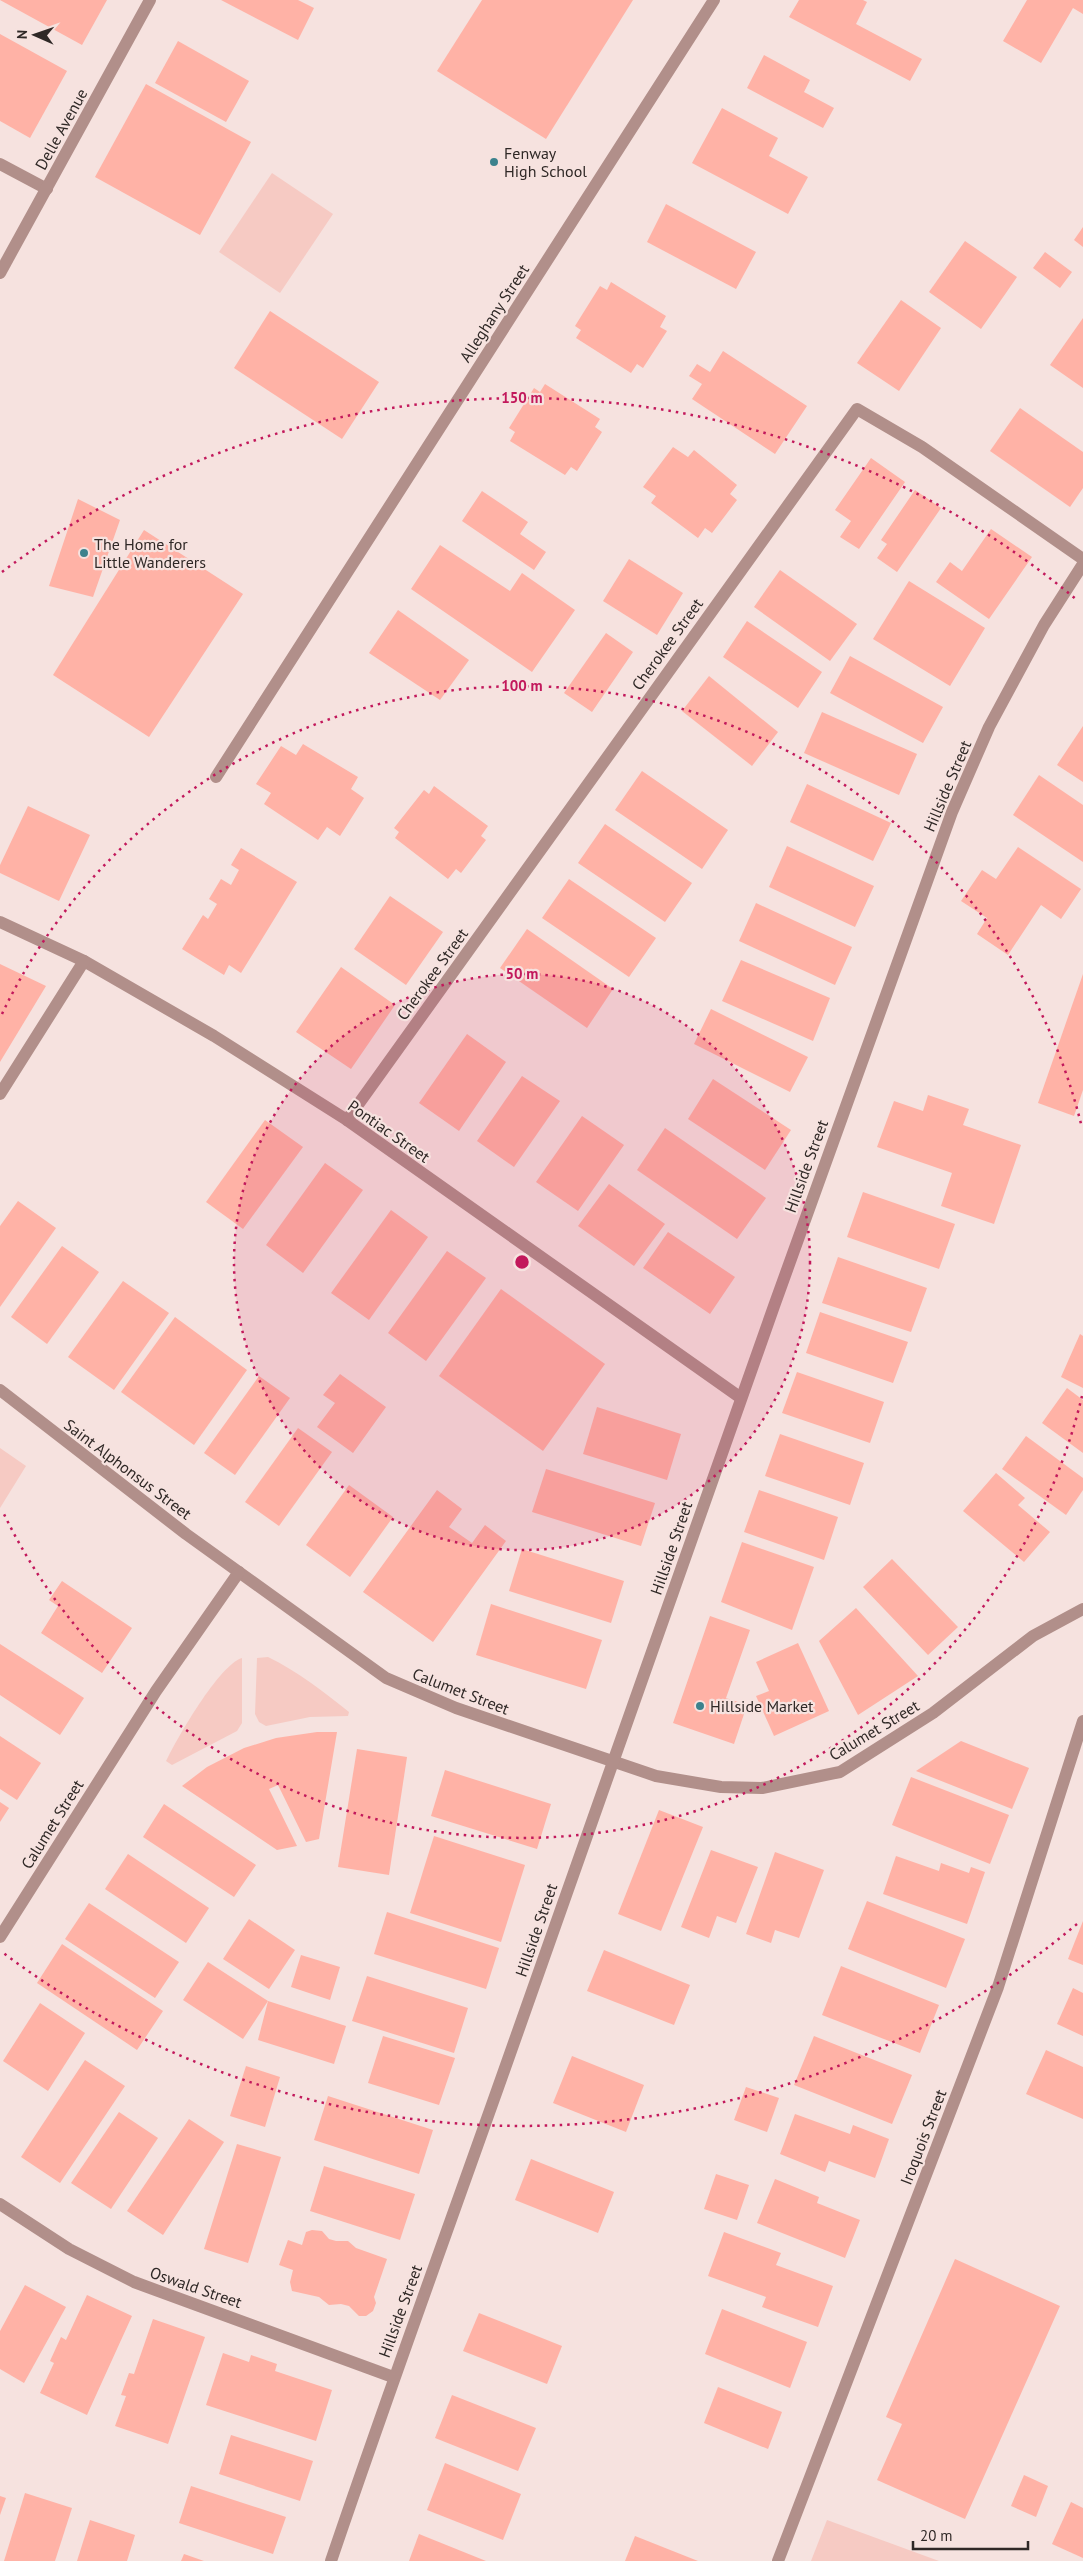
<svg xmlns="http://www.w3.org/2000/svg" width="1083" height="2561" font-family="'PT Sans',sans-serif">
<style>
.green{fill:#f6cac3}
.building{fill:#ffb2a6}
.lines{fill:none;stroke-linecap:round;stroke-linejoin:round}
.minor{stroke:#b18f8a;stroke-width:12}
.ring{fill:none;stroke:#c2185b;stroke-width:2.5;stroke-dasharray:2.5 5}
.poi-dot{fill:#3c828d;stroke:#f6e2df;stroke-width:2}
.labels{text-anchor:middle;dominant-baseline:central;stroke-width:4.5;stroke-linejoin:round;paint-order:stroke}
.street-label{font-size:16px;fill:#2f2826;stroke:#f6e2df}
.poi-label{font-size:16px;fill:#2f2826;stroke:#f6e2df;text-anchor:start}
.centre{fill:#c2185b;stroke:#f6e2df;stroke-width:2.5}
.ring-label{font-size:15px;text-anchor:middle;font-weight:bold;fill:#c2185b;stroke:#f6e2df;stroke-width:4.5;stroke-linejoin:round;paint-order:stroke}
</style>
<rect width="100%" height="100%" fill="#f6e2df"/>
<!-- green -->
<g class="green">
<polygon points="272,173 333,214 280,293 219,252"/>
<polygon points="0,1448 26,1466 0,1508"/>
<path d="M268 1657C297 1671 324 1692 349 1712L348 1716 310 1717 266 1726 259 1722 255 1714 257 1658Z"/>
<path d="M242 1658V1723L237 1731 172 1765 166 1761C177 1738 219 1665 242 1658Z"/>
<polygon points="827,2520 939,2561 811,2561"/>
</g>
<!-- building -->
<g class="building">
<polygon points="0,0 107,0 82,45"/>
<polygon points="221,0 298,0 314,8 298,40"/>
<polygon points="482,0 633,0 546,139 437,71"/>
<polygon points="799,0 863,0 867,2 856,24 922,59 910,81 789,17"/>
<polygon points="1027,0 1083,0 1083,14 1073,8 1041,63 1003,41"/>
<polygon points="0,34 67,71 30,138 0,121"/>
<polygon points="178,41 249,81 226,122 155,83"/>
<polygon points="764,55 810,80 804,92 834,108 823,128 747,88"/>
<polygon points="146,84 251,142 200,235 95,177"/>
<polygon points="722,108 778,138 769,156 808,177 788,214 692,163"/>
<polygon points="666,204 756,252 736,289 647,242"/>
<polygon points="1083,227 1083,247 1074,240"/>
<polygon points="965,241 1017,277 981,329 929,292"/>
<polygon points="1045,252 1072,272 1060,288 1033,268"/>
<polygon points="611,282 666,316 660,327 667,331 643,368 637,364 631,373 576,338 581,330 575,326 600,286 607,290"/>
<polygon points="901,300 941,328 899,391 857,363"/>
<polygon points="270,311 379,382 342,439 234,368"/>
<polygon points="1083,318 1083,388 1050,365"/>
<polygon points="723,351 807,406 775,454 692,399 702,384 689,376 697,364 710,372"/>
<polygon points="545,384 600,419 595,427 602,432 577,471 571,467 565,475 510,441 515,432 509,428 534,388 540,392"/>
<polygon points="1020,408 1083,452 1083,488 1070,507 990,451"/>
<polygon points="673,447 688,457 694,450 737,485 730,494 737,500 712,533 705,528 698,538 651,503 656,496 643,487"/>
<polygon points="871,458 905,482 859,549 840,537 851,521 835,510"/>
<polygon points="915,490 941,508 897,572 877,558 887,544 881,540"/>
<polygon points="482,491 528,522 520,534 546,552 534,570 462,521"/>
<polygon points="78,499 120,520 93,597 49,586"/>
<polygon points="991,529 1032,557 989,619 936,582 950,562 962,571"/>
<polygon points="144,530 243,594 149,737 53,675"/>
<polygon points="440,545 510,591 522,573 575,610 532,672 411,589"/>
<polygon points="629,559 683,593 657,635 603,601"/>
<polygon points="780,570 857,624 830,661 754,607"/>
<polygon points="909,581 985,628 950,686 873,639"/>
<polygon points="398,610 469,660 440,700 369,653"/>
<polygon points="747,621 822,672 798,708 723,657"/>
<polygon points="606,633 633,652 592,712 564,693"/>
<polygon points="850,656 943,707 923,743 830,693"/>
<polygon points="709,676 778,732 752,766 682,711"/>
<polygon points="822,712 917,754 899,795 804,753"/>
<polygon points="1083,726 1083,782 1057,765"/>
<polygon points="303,744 358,777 351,789 364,798 340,836 327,827 318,840 264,804 271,793 256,784 281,746 296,755"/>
<polygon points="642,771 728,830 702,869 615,810"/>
<polygon points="1039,775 1083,805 1083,862 1013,815"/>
<polygon points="807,784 891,823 873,861 790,822"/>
<polygon points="434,786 488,826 481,836 486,840 461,873 456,869 448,879 395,838 399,832 394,828 424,790 429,794"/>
<polygon points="28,806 90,835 59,901 0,873 0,865"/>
<polygon points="605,824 692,883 665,922 578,863"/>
<polygon points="787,846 874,886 855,927 769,887"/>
<polygon points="1018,847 1081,889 1061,919 1041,905 1008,955 977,934 987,918 961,901 982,870 996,879"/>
<polygon points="241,848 297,882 241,973 229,965 224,975 182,949 203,915 208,919 217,904 209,899 221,879 231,885 239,870 231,865"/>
<polygon points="569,879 656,938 629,977 542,918"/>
<polygon points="390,896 443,932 406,985 354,949"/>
<polygon points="756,903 852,947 835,985 739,941"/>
<polygon points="527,929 613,989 587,1028 500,968"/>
<polygon points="741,960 830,998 813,1041 722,1001"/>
<polygon points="0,964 46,986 0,1062"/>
<polygon points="341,967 395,1005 351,1069 296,1032"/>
<polygon points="1083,974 1083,1090 1074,1116 1038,1103"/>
<polygon points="711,1009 808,1057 790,1092 694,1044"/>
<polygon points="467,1034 506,1062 459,1131 419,1103"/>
<polygon points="522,1076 560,1101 514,1167 477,1141"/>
<polygon points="713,1079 791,1130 765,1170 688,1119"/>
<polygon points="928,1095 969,1109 963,1125 1021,1145 994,1224 941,1206 952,1173 877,1147 894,1101 923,1111"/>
<polygon points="582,1116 624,1145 578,1211 536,1182"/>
<polygon points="265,1120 303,1147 243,1229 206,1202"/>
<polygon points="665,1128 766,1198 737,1239 637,1170"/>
<polygon points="325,1163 363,1190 303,1273 266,1245"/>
<polygon points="609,1184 665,1224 634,1266 578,1226"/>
<polygon points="863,1192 955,1224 939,1269 847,1237"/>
<polygon points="18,1201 56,1228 0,1307 0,1226"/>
<polygon points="391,1210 428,1237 369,1320 331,1293"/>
<polygon points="668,1232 735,1277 710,1314 643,1268"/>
<polygon points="62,1246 99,1272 47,1344 11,1317"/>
<polygon points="447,1251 486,1278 426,1361 388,1333"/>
<polygon points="838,1257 927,1288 911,1332 822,1303"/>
<polygon points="123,1281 169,1313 114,1390 68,1357"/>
<polygon points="501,1289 605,1364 543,1451 439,1376"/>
<polygon points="820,1312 908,1342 893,1383 806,1353"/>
<polygon points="175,1317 247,1370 194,1445 121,1392"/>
<polygon points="1080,1334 1083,1336 1083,1388 1061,1377"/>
<polygon points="797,1372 884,1402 870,1443 782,1413"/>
<polygon points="340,1374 386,1407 353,1453 317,1427 335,1403 323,1395"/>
<polygon points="259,1376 290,1398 235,1475 204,1453"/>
<polygon points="1067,1388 1083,1400 1083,1453 1042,1423"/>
<polygon points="597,1407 681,1434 667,1480 583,1454"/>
<polygon points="298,1428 332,1452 279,1526 245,1502"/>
<polygon points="780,1434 864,1463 850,1505 765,1476"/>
<polygon points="1026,1436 1083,1478 1083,1490 1066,1515 1002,1469"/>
<polygon points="546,1469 655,1503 641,1546 532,1512"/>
<polygon points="996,1473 1025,1498 1018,1505 1050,1532 1024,1562 963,1511"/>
<polygon points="349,1485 393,1517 350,1577 306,1545"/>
<polygon points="437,1490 462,1509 449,1527 472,1543 485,1525 506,1541 433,1642 363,1592"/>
<polygon points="759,1490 838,1517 824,1560 744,1532"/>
<polygon points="742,1542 814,1567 792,1630 721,1602"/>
<polygon points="522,1549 624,1581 611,1623 509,1591"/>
<polygon points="892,1559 958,1627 928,1655 863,1587"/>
<polygon points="62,1581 132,1628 102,1673 41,1633 58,1606 49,1600"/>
<polygon points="491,1604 602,1640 586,1689 476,1655"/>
<polygon points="856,1608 918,1676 858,1715 819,1641"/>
<polygon points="710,1616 750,1630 726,1698 747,1705 734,1744 673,1723"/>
<polygon points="798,1643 829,1711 774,1736 756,1696 769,1691 756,1662"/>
<polygon points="0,1644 84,1698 60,1735 0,1695"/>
<polygon points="317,1732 337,1732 319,1839 306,1842 278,1785 269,1789 297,1846 277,1850 182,1786 207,1767 244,1748 276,1738"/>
<polygon points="0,1736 41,1763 17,1800 0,1789"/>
<polygon points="961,1741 1029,1768 1012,1809 916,1771"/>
<polygon points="357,1749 407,1757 389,1875 338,1867"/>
<polygon points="445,1770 551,1804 537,1849 431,1816"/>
<polygon points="911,1777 1009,1815 990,1864 892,1825"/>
<polygon points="0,1802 9,1808 0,1822"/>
<polygon points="164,1804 256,1865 234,1897 143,1837"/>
<polygon points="659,1810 703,1827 661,1931 618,1914"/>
<polygon points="434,1836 525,1865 501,1942 410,1913"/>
<polygon points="711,1850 758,1867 736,1923 717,1916 709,1938 681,1927"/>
<polygon points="775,1852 824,1870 799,1938 775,1930 771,1943 746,1934"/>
<polygon points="128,1854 209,1908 186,1943 105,1889"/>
<polygon points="896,1856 939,1871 941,1863 969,1873 971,1867 985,1872 967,1924 883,1894"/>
<polygon points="867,1901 965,1939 946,1988 848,1949"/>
<polygon points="89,1903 179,1962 155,1998 65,1939"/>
<polygon points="387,1912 499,1948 486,1989 374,1954"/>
<polygon points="249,1919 295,1950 269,1989 223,1959"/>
<polygon points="1083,1921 1083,1965 1068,1959"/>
<polygon points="62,1944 163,2011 137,2050 37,1983"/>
<polygon points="604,1950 690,1985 674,2025 587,1991"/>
<polygon points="301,1955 340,1967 330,2000 291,1987"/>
<polygon points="208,1962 268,2001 243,2039 183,2000"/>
<polygon points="841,1966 939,2005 920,2053 822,2015"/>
<polygon points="367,1976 468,2008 454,2053 352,2021"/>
<polygon points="1073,1988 1083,1993 1083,2036 1057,2024"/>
<polygon points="268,2001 346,2026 334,2064 258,2040"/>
<polygon points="40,2003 85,2033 48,2091 3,2061"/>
<polygon points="383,2036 455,2058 439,2105 368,2083"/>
<polygon points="814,2036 912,2075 892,2124 794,2085"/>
<polygon points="1046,2050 1083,2067 1083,2119 1026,2094"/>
<polygon points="572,2056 644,2085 626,2132 553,2103"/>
<polygon points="85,2060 125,2086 60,2183 21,2157"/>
<polygon points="246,2066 280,2077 265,2127 230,2116"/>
<polygon points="746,2087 779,2098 767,2132 734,2120"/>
<polygon points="328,2096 433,2130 419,2174 314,2140"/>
<polygon points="119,2112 158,2138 111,2209 71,2183"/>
<polygon points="795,2114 850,2134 853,2125 889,2139 875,2178 829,2161 825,2172 780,2154"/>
<polygon points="189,2119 224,2142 163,2235 127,2211"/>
<polygon points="237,2144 281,2157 248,2263 204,2249"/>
<polygon points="531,2159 614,2192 598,2233 515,2200"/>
<polygon points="324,2166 415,2194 400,2240 310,2211"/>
<polygon points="716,2174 749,2185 737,2220 704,2209"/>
<polygon points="775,2179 819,2197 817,2203 860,2220 845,2258 757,2223"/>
<polygon points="312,2230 322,2231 329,2239 336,2241 348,2241 356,2248 387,2259 374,2297 376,2303 373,2311 366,2316 359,2316 349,2306 341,2304 329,2305 319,2297 292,2291 290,2282 293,2270 279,2265 288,2240 302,2245 306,2232"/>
<polygon points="724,2232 781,2253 776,2265 833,2286 818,2327 762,2307 766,2297 708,2276"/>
<polygon points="955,2259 1060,2306 965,2519 877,2480 902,2424 886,2417"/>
<polygon points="25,2285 66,2307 24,2383 0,2369 0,2331"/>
<polygon points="87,2295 132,2316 87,2415 40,2393 54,2363 50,2361 61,2337 66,2340"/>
<polygon points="722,2309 807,2342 790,2388 705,2354"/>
<polygon points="479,2313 562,2346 547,2384 463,2351"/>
<polygon points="153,2319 205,2337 168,2444 115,2426 126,2396 121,2395 129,2373 134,2374"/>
<polygon points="223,2353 249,2362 251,2355 277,2364 275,2371 332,2390 316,2441 206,2405"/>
<polygon points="718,2387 782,2412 768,2449 704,2423"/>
<polygon points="452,2395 536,2428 518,2471 435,2438"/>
<polygon points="231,2435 313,2461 300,2501 219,2474"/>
<polygon points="445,2463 521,2494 503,2540 427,2510"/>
<polygon points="1024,2475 1048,2486 1036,2517 1011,2506"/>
<polygon points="191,2486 286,2517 273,2554 179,2523"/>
<polygon points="25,2493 72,2508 55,2561 4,2561"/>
<polygon points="0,2496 6,2498 0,2515"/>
<polygon points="1071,2502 1083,2508 1083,2558 1052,2544"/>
<polygon points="90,2520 135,2535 127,2561 77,2561"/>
<polygon points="419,2534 486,2561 409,2561"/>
<polygon points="635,2536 698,2561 625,2561"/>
<polygon points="184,2554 204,2561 181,2561"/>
</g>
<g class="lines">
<!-- minor -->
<g class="minor">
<polyline points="0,164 47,189"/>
<polyline points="0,273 150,0"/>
<polyline points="216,777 714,0"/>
<polyline points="0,922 84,961 214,1036 347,1120 741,1398"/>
<polyline points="0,1094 84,961"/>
<polyline points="347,1120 857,409 922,447 1083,559"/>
<polyline points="0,1390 186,1534 386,1678 456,1708 656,1776 721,1787 762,1788 840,1772 933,1713 1033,1636 1083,1609"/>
<polyline points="0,1937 156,1691 239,1572"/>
<polyline points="0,2204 69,2249 134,2282 393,2377"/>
<path d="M331 2561C389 2390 451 2221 511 2051 656 1637 802 1224 952 812L989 727 1044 625 1083 564"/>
<polyline points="778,2561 998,1987 1083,1721"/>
</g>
</g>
<!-- distance rings -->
<circle cx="522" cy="1262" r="288" fill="#c2185b" fill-opacity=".12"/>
<g class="ring">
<circle cx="522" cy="1262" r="288"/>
<path d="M1082 1396A576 576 0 0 1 2 1510M2 1014A576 576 0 0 1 1082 1128"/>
<path d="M1077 1924A864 864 0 0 1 2 1952M2 572A864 864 0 0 1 1077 600"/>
</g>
<!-- markers -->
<g class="poi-dot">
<circle cx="494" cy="162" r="5"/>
<circle cx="84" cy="553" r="5"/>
<circle cx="700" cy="1706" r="5"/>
</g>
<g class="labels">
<!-- street labels -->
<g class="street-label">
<text transform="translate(61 129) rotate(-61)">Delle Avenue</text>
<text transform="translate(494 313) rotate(-57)">Alleghany Street</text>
<text transform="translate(667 644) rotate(-54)">Cherokee Street</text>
<text transform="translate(947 786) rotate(-67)">Hillside Street</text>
<text transform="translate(432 974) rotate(-54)">Cherokee Street</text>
<text transform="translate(389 1131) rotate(35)">Pontiac Street</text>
<text transform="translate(806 1166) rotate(-70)">Hillside Street</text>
<text transform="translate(128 1469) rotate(37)">Saint Alphonsus Street</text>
<text transform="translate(671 1548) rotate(-71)">Hillside Street</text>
<text transform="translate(461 1691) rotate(21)">Calumet Street</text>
<text transform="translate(874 1730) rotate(-31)">Calumet Street</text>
<text transform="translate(52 1824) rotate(-58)">Calumet Street</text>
<text transform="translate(536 1930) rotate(-71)">Hillside Street</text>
<text transform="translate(923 2137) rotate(-69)">Iroquois Street</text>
<text transform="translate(196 2287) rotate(19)">Oswald Street</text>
<text transform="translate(400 2311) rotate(-70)">Hillside Street</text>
</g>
<!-- poi labels -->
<g class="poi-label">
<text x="504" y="153">Fenway<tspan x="504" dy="18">High School</tspan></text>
<text x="94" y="544">The Home for<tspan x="94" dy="18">Little Wanderers</tspan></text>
<text x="710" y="1706">Hillside Market</text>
</g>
</g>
<circle cx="522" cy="1262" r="8" class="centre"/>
<g class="ring-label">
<text x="522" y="403">150 m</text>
<text x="522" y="691">100 m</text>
<text x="522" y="979">50 m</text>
</g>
<!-- north arrow -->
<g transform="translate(35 35) rotate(272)" stroke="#f6e2df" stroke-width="4" paint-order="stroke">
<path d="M0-4L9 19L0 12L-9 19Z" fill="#2f2826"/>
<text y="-8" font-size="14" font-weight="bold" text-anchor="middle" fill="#2f2826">N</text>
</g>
<!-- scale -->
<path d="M913 2541v8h115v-8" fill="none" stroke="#2f2826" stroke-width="2.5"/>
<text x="920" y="2541" font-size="15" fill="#2f2826" stroke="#f6e2df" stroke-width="4" paint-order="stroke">20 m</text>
</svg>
